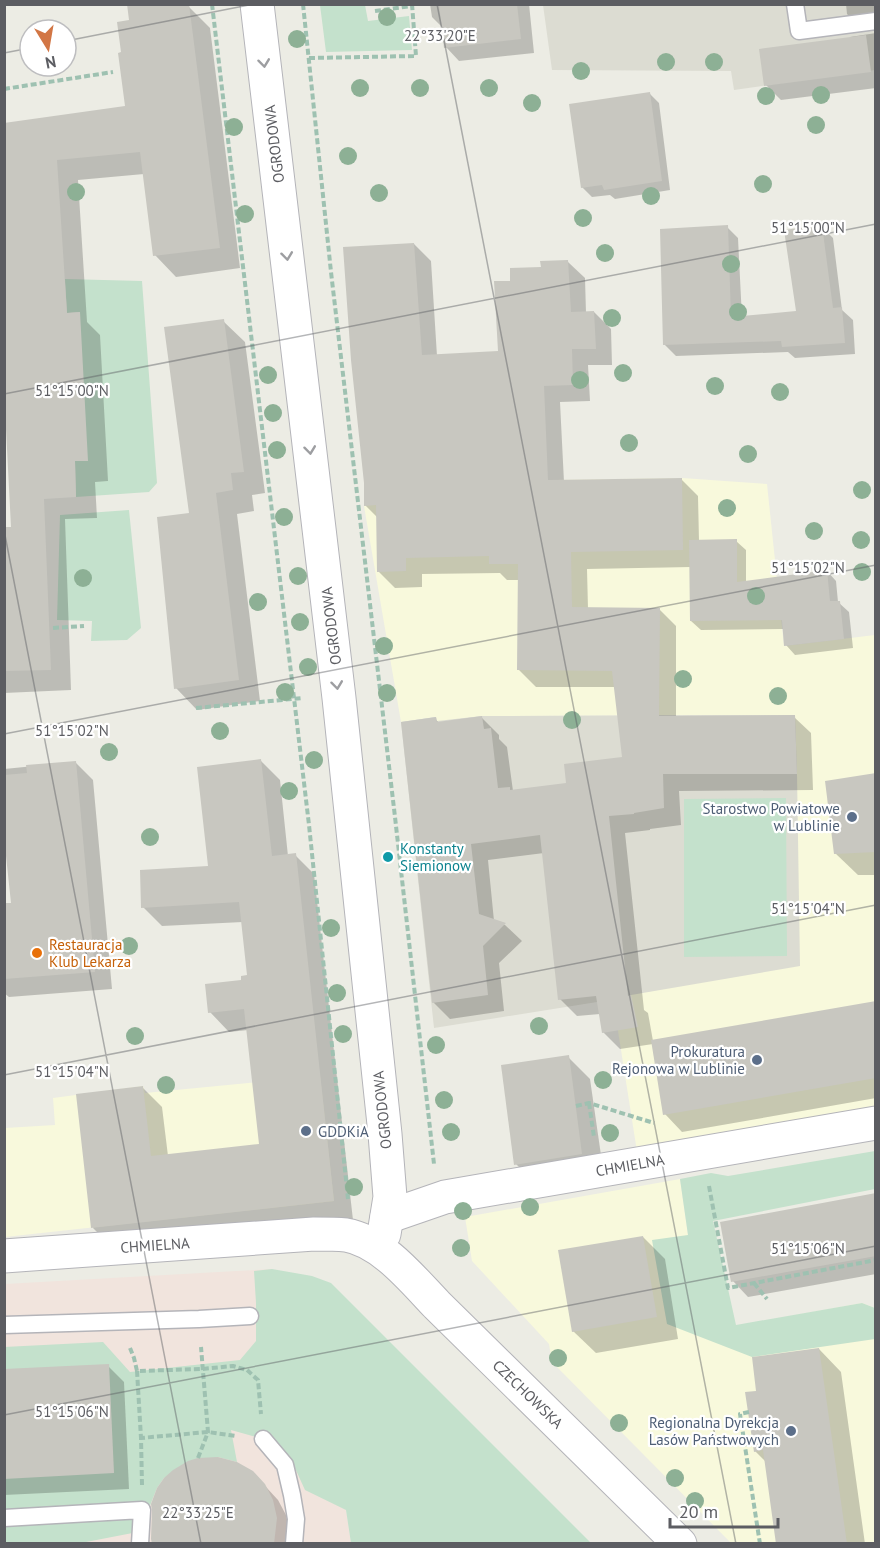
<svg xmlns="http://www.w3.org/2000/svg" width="880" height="1548" font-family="'PT Sans',sans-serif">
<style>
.commercial{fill:#f8f9dc}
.education{fill:#dcdcd2}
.medical{fill:#f1e4dd}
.green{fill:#c4e1cc}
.shadow{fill:#0003}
.building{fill:#c8c7c0}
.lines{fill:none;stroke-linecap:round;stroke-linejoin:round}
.lane-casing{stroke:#b4b4b9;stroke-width:19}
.street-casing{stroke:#b4b4b9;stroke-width:35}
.path{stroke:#9ec1b1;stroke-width:4;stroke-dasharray:6 3;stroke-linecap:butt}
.lane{stroke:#fff;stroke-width:16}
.street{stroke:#fff;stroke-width:33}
.tree{fill:#8db095}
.oneway{stroke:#9d9ea1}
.ticks{fill:none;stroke:#5c5d62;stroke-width:1.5;stroke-opacity:0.45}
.service-dot{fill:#5c6f8a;stroke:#fff;stroke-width:2}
.culture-dot{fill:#0f9aa8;stroke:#fff;stroke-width:2}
.food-dot{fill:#e8710a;stroke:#fff;stroke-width:2}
.labels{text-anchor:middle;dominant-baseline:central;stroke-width:4.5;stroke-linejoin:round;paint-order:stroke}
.street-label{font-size:15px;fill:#5c5d62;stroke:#fff}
.service-label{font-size:15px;fill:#4e5e75;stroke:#fff;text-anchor:end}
.culture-label{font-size:15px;fill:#0d838f;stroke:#fff;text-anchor:start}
.food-label{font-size:15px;fill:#c56008;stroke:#fff;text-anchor:start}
.ticks-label{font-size:15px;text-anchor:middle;fill:#5c5d62;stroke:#fff;stroke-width:4.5;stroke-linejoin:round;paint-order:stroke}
</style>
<rect width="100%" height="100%" fill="#ecece4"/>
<!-- commercial -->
<g class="commercial">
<polygon points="682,478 767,484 784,646 875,635 875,1117 638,1158 613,999 622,998 631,995 795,715 483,716 437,722 435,717 401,722 364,506 364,483"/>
<polygon points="320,1076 334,1201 5,1237 5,1128 55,1125 53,1098 143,1086 145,1093"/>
<polygon points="680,1179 688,1235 736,1326 862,1303 875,1308 875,1543 731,1543 552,1362 549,1344 472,1261 465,1217"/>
</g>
<!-- education -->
<g class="education">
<polygon points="543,5 875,5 875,70 734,90 731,71 552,70"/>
<polygon points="720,715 795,715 797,774 800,966 631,995 622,998 434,1028 401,722 436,717 437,721 482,716"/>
</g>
<!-- medical -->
<polygon class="medical" points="272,1269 346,1510 351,1543 5,1544 5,1284"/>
<!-- green -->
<g class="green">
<polygon points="320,5 365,5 368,21 409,16 412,50 326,52"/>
<polygon points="65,279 142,281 157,483 149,492 76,497 75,461 87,461 79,312 67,313"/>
<polygon points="129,510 141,628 127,640 91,641 92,621 57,620 60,515"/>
<polygon points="786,798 787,956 684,957 684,799"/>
<polygon points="875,1151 875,1189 713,1221 736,1325 862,1303 875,1308 875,1339 752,1357 667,1324 652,1240 688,1235 680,1179 711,1173 728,1176"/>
<polygon points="272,1269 312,1276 331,1283 591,1543 351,1543 346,1510 305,1490 289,1455 263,1439 231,1430 237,1462 218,1457 164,1478 157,1488 149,1508 148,1530 81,1543 5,1543 4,1347 103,1342 130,1372 240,1360 256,1341 256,1303 254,1271"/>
</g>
<!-- shadow -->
<g class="shadow">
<polygon points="430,4 529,4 534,53 459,61 446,47 443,28 432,17"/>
<polygon points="846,4 876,4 876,28 862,29 847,14"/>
<polygon points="189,7 210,28 240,268 176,277 155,255 144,174 78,180 87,322 100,335 108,481 95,482 97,518 65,519 71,690 4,693 4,528 12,528 4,125 127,107"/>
<polygon points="876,33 876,88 781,100 766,85 850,38 850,37"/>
<polygon points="650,94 659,103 670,190 615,199 610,195 592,197 582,187"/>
<polygon points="821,226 833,238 842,310 853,320 855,354 795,358 788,352 676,356 664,344 727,227 738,238 742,318 797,313"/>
<polygon points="414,244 431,261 437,356 499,353 512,282 542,269 568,262 585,278 586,313 594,312 611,329 612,365 588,365 590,401 560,402 564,482 681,479 698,496 699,541 736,541 746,550 746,582 827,571 836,581 838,602 849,612 853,648 795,655 786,645 784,629 701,630 691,621 691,567 587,569 588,609 659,609 676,626 676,717 794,717 811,733 813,790 679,791 681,825 650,829 650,830 625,833 644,1010 648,1013 653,1041 876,1002 876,1098 682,1132 665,1114 653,1044 620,1049 603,1032 600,1014 577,1016 560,999 544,853 488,860 494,921 505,925 522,941 499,963 504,1011 450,1019 433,1002 435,719 439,723 482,718 499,735 499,739 507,747 513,791 567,785 623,759 615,687 536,687 519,670 519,580 507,580 500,573 422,574 422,587 395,588 378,571 377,517 365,505"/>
<polygon points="223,321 245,342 265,493 252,495 254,511 237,514 260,701 197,710 176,688 190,514"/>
<polygon points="261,761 280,780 288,856 295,855 314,874 353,1220 112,1247 93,1228 143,1088 162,1107 168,1156 261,1145 248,1030 229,1032 210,1012 249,977 243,922 162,926 143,907 210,867"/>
<polygon points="75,762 93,780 112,989 9,997 4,993 4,904 12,904 4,820 4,769"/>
<polygon points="876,775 876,875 858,875 835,853"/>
<polygon points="568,1057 590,1079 604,1176 538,1186 516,1164"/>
<polygon points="876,1195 876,1274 748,1297 733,1281"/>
<polygon points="643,1237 665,1259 678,1339 596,1353 573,1331"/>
<polygon points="819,1349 841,1372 865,1544 777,1544 766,1462 755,1451 758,1393"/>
<polygon points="108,1366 124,1382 129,1489 4,1495 4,1371"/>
<polygon points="266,1487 278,1500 286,1515 290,1533 289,1544 154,1544"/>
</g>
<!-- building -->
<g class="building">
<polygon points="127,4 189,4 220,248 153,256 140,152 57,160 67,313 80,312 88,461 75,461 76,497 44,499 51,670 4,671 4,527 11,527 4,390 4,123 125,106 118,53 121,52 117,22 129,20"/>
<polygon points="439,4 517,4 521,39 444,48"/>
<polygon points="866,35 871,72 764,86 759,49"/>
<polygon points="650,92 662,181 604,190 602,185 581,188 569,104"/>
<polygon points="728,225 731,317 796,311 784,230 822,225 833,308 842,307 845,343 782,347 781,341 663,345 660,229"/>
<polygon points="414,243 422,355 498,351 494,281 510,281 510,268 541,267 540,261 568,260 571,312 594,311 596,349 572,349 573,385 544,386 548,480 682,478 683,550 571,552 572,607 660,608 659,716 795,715 797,774 663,774 664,808 634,813 634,814 609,816 628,996 631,995 638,1027 602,1033 596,996 558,1000 540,835 471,844 479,914 506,923 483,946 488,995 432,1003 401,722 436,717 437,722 482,716 484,729 491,728 498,788 510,787 510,790 566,783 564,764 622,757 612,671 517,670 518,564 489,564 489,556 406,558 406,571 377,572 376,505 364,506 364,483 351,360 343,247"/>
<polygon points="224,319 244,472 231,473 233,490 216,493 239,680 174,689 157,517 189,513 164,327"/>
<polygon points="737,539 737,582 827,570 830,601 840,601 844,639 784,646 782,620 690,621 689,540"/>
<polygon points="261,759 272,856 296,853 334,1201 91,1228 76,1094 143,1086 151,1156 259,1144 244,1009 208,1013 205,984 241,980 241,976 247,975 239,902 141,908 140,870 208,866 197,767"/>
<polygon points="76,761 95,972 4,979 4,903 11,903 4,837 4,775 27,773 26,765"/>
<polygon points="876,773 876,852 834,854 825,781"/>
<polygon points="876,1001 876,1078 663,1115 651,1040"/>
<polygon points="569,1055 582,1154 514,1165 501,1065"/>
<polygon points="876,1193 876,1256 731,1282 720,1222"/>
<polygon points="643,1236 657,1317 572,1332 558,1250"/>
<polygon points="819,1348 847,1544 776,1544 763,1450 754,1452 745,1392 756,1391 752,1357"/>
<polygon points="109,1364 114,1473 4,1479 4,1369"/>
<polygon points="218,1457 237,1462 253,1471 265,1484 273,1500 277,1518 274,1544 152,1544 151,1539 152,1511 151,1504 157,1488 164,1478 173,1470 188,1461 198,1458"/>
</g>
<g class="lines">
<defs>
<g id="lane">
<polyline points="795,4 799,31 876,21"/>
<polyline points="4,1325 199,1319 250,1316"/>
<polyline points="263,1439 285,1465 292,1495 296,1519 294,1544"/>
<polyline points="4,1518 142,1510 140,1544"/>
</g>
<g id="street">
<polyline points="257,4 339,698 385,1134 390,1197 384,1234 375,1246"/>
<polyline points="387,1217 445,1197 876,1123"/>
<path d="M4 1256 314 1234C324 1234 336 1234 346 1235 382 1241 413 1280 437 1305L680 1544"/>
</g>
</defs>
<!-- lane casing -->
<use href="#lane" class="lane-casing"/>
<!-- street casing -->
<use href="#street" class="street-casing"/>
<!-- path -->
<g class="path">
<polyline points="212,4 309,825 348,1199"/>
<polyline points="303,4 331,272 395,817 434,1164"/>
<polyline points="375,11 412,6"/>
<polyline points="309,58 416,56 412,4"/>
<polyline points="4,89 113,72"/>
<polyline points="53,628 84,626"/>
<polyline points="196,708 303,698"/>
<polyline points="589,1103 594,1137"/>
<polyline points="576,1106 589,1103 654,1123"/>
<polyline points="709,1186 728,1288 876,1260"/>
<polyline points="754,1283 767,1299"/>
<polyline points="130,1348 134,1358 137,1371 202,1369 233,1366 247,1370 258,1380 261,1414"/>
<polyline points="137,1371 141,1438"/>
<polyline points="749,1412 740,1414 760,1544"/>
<polyline points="198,1458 208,1432 201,1347"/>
<polyline points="142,1485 141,1438 208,1432 236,1436"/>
</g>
<!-- lane -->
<use href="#lane" class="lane"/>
<!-- street -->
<use href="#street" class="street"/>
</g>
<!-- trees -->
<g class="tree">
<circle cx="387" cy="17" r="9"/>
<circle cx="297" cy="39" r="9"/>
<circle cx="666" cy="62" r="9"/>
<circle cx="714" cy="62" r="9"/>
<circle cx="581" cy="71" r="9"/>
<circle cx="360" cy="88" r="9"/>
<circle cx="420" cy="88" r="9"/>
<circle cx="489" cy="88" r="9"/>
<circle cx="821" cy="95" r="9"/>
<circle cx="766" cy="96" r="9"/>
<circle cx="532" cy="103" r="9"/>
<circle cx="816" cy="125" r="9"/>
<circle cx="234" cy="127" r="9"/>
<circle cx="348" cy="156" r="9"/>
<circle cx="763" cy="184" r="9"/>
<circle cx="76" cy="192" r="9"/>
<circle cx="379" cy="193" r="9"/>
<circle cx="651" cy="196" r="9"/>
<circle cx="245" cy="214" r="9"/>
<circle cx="583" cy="218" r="9"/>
<circle cx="605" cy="253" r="9"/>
<circle cx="731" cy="264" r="9"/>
<circle cx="738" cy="312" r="9"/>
<circle cx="612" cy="318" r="9"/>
<circle cx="623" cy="373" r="9"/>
<circle cx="268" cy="375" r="9"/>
<circle cx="580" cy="380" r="9"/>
<circle cx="715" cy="386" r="9"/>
<circle cx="780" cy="392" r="9"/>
<circle cx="273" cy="413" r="9"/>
<circle cx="629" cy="443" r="9"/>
<circle cx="277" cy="450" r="9"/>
<circle cx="748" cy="454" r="9"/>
<circle cx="862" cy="490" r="9"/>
<circle cx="727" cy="508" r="9"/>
<circle cx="284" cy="517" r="9"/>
<circle cx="814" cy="531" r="9"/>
<circle cx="861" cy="540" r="9"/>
<circle cx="862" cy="572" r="9"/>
<circle cx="298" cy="576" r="9"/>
<circle cx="83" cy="578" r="9"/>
<circle cx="756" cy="596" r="9"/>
<circle cx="258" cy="602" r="9"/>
<circle cx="300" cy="622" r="9"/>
<circle cx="384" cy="646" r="9"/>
<circle cx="308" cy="667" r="9"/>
<circle cx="683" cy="679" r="9"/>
<circle cx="285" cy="692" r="9"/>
<circle cx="387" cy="693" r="9"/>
<circle cx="778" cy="696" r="9"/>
<circle cx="572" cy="720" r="9"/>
<circle cx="220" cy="731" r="9"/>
<circle cx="109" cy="752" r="9"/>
<circle cx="314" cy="760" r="9"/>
<circle cx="289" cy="791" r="9"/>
<circle cx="150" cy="837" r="9"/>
<circle cx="331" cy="928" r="9"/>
<circle cx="129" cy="946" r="9"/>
<circle cx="337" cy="993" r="9"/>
<circle cx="539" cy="1026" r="9"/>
<circle cx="343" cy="1034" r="9"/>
<circle cx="135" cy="1036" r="9"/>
<circle cx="436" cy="1045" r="9"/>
<circle cx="603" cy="1080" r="9"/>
<circle cx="166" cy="1085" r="9"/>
<circle cx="444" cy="1100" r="9"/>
<circle cx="451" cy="1132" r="9"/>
<circle cx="610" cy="1133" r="9"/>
<circle cx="354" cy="1187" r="9"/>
<circle cx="530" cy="1207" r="9"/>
<circle cx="463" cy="1211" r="9"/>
<circle cx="461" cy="1248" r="9"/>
<circle cx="558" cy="1358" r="9"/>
<circle cx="619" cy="1423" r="9"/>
<circle cx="675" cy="1478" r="9"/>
<circle cx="695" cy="1501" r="9"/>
</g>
<!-- one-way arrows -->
<defs><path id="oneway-chevron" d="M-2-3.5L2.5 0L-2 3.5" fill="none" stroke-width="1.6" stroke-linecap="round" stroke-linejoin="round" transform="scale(1.5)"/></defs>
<g class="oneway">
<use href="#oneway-chevron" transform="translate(264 63) rotate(83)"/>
<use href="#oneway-chevron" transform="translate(287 256) rotate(83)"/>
<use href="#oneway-chevron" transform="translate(310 450) rotate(83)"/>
<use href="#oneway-chevron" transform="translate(337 685) rotate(83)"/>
</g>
<!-- ticks -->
<path class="ticks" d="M437 4 736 1544M66 41 254 4M4 53 30 48M4 394 876 224M4 530 201 1544M4 734 876 565M4 1075 876 905M4 1415 876 1246"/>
<!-- markers -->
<g class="service-dot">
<circle cx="852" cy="817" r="6"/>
<circle cx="757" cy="1060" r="6"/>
<circle cx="306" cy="1131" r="6"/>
<circle cx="791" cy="1431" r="6"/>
</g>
<circle class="culture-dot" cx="388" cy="857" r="6"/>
<circle class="food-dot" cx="37" cy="953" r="6"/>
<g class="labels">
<!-- street labels -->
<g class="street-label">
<text transform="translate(274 144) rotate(-97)">OGRODOWA</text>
<text transform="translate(331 626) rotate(-97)">OGRODOWA</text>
<text transform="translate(382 1110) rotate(-96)">OGRODOWA</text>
<text transform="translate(630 1165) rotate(-10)">CHMIELNA</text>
<text transform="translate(155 1245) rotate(-4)">CHMIELNA</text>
<text transform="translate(528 1394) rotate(44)">CZECHOWSKA</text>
</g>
<!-- service labels -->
<g class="service-label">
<text x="840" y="808">Starostwo Powiatowe<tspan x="840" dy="17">w Lublinie</tspan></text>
<text x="745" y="1051">Prokuratura<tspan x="745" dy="17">Rejonowa w Lublinie</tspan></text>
<text x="318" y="1131" text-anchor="start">GDDKiA</text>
<text x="779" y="1422">Regionalna Dyrekcja<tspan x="779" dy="17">Lasów Państwowych</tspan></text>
</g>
<!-- culture labels -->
<g class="culture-label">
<text x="400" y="848">Konstanty<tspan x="400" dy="17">Siemionow</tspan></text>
</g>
<!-- food labels -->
<g class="food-label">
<text x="49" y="944">Restauracja<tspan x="49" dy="17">Klub Lekarza</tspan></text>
</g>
</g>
<g class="ticks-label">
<text x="440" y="41">22°33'20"E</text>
<text x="808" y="233">51°15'00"N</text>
<text x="72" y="396">51°15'00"N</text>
<text x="808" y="573">51°15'02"N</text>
<text x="72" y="736">51°15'02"N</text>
<text x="808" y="914">51°15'04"N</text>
<text x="72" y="1077">51°15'04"N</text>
<text x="808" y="1254">51°15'06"N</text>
<text x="72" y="1417">51°15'06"N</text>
<text x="198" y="1518">22°33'25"E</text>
</g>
<!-- border -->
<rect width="880" height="1548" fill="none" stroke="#5c5d62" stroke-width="12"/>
<!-- north arrow -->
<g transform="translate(48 48) rotate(169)"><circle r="28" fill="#ffffff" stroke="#bebec0" stroke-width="1.5"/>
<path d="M0-4.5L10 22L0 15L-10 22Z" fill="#d27645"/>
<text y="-9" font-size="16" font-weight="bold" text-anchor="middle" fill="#5c5d62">N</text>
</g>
<!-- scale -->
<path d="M670 1518v9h108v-9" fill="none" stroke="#5c5d62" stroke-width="3"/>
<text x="679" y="1518" font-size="18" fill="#5c5d62" stroke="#ffffff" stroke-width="4.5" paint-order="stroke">20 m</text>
</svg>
